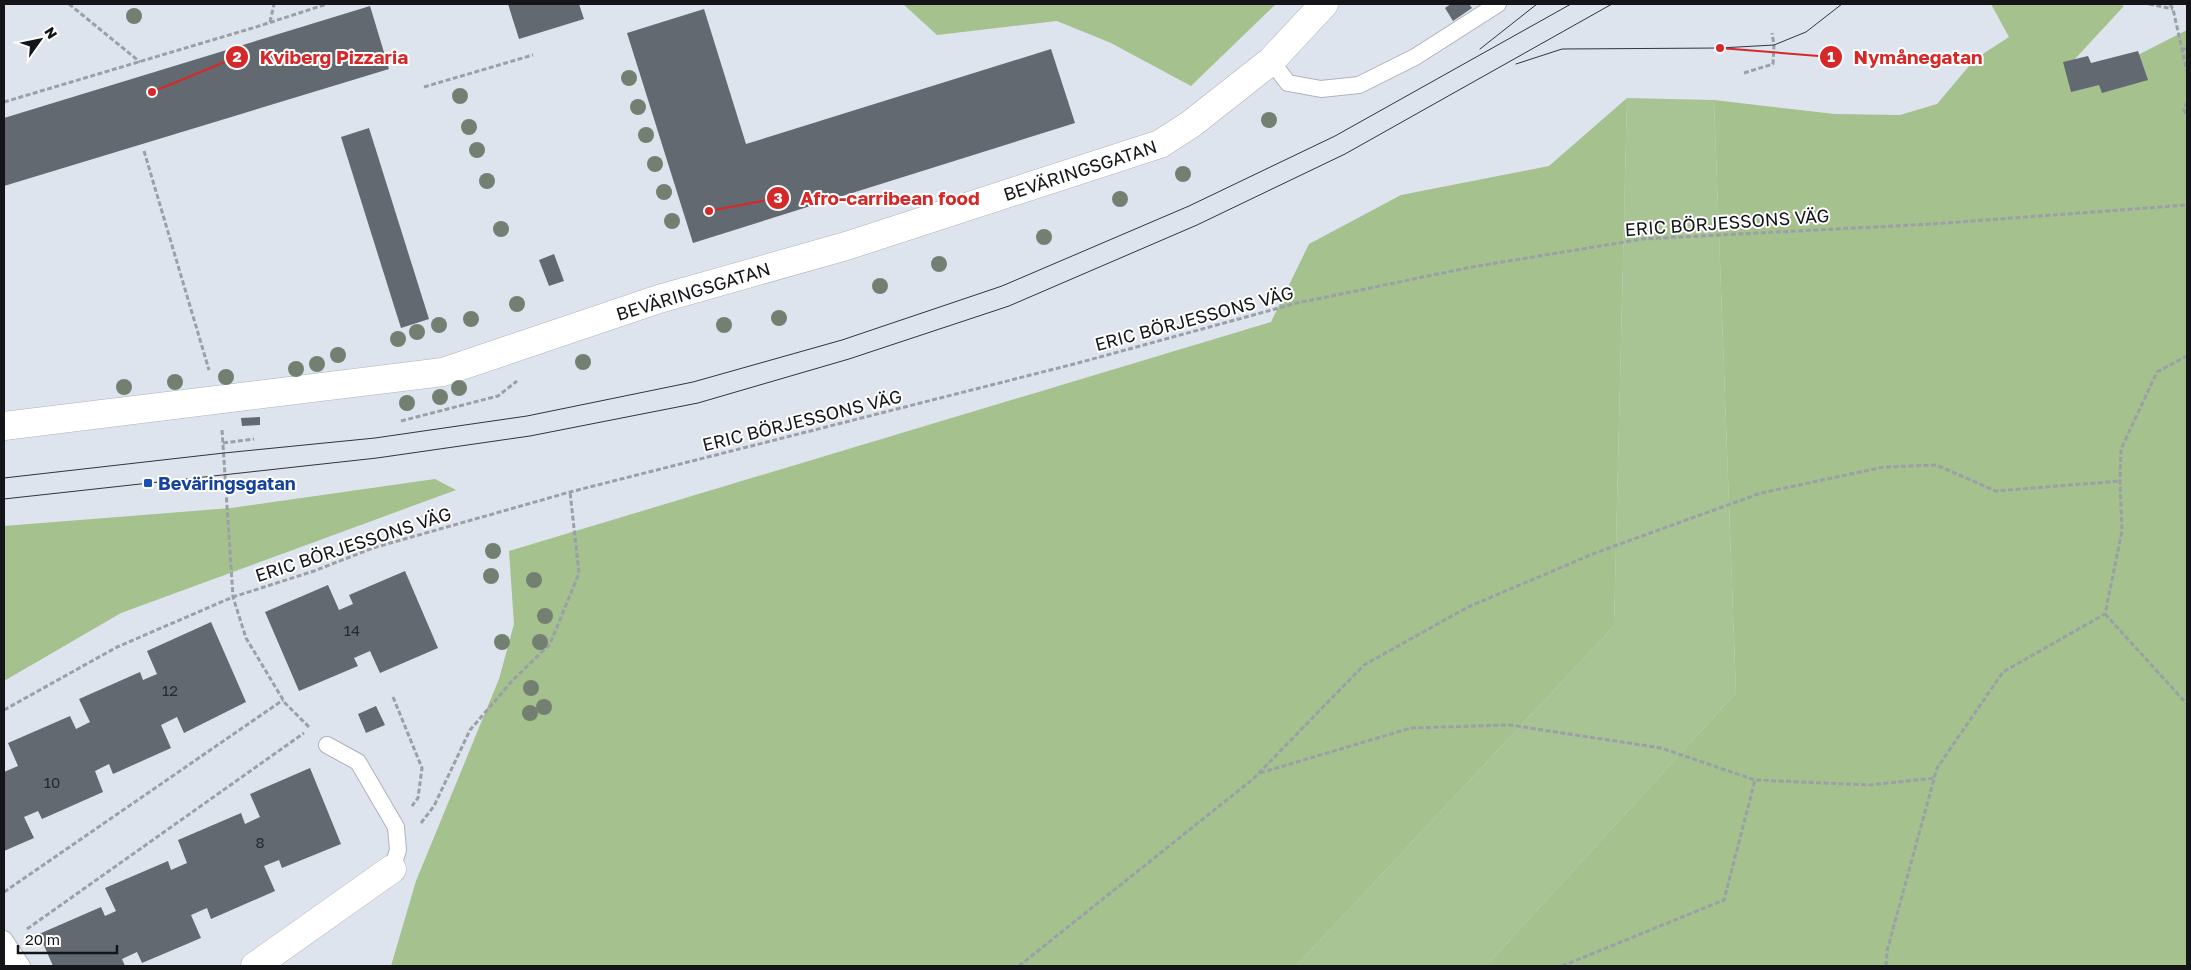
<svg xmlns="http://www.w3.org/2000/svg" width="2191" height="970" font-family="'Golos Text',sans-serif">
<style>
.green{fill:#a8c394}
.forest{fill:#a4c18e}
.building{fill:#636970}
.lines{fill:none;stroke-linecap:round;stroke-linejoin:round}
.lane-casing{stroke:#acb3bb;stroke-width:18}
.street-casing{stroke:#acb3bb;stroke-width:29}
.path{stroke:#9ba0a7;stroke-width:3;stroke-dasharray:5 2.5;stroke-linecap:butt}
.lane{stroke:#fff;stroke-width:16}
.street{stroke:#fff;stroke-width:28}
.tram{stroke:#323539;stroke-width:1}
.tree{fill:#738071}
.transit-dot{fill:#1a4fb4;stroke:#fff;stroke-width:2}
.labels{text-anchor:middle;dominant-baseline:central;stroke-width:4;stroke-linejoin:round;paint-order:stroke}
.number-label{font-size:15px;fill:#272a2e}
.street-label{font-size:18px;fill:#131518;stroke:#fff}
.transit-label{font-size:18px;font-weight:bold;fill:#164399;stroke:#fff;text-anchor:start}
.leader{fill:none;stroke:#d62828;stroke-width:2}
.callout-dot{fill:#d62828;stroke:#fff;stroke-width:2}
.mark-label{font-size:15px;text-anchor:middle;font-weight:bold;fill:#fff}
.callout-label{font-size:19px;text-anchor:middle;font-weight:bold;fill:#d62828;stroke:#fff;stroke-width:4;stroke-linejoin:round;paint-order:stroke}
</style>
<rect width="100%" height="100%" fill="#dde4ed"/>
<!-- green -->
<polygon class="green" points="1627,98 1714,100 1736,693 1486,966 1296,966 1614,626"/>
<!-- forest -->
<g class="forest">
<polygon points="903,4 1276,4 1191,86 1111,43 1057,21 937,35"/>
<polygon points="1991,4 2118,4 2124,6 2074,60 2083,83 2187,30 2187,966 1486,966 1736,693 1714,100 1835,114 1900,115 1937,104 1975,59 2009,37"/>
<polygon points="1627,98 1614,626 1296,966 391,966 416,881 499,679 514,624 509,551 1271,322 1309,244 1401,195 1549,166"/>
<polygon points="435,479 456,490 121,613 4,681 4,526 231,508"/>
</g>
<!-- building -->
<g class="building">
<polygon points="508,4 579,4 584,19 519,39"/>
<polygon points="1451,4 1469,4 1472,8 1453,21 1445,8"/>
<polygon points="370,6 389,69 4,186 4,118"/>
<polygon points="704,9 746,144 1051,49 1075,123 693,243 627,33"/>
<polygon points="2138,51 2148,80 2102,93 2099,85 2071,92 2063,62 2088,56 2091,63"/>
<polygon points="369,128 429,319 401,328 341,137"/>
<polygon points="554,254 564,281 549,286 539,260"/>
<polygon points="260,417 260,425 242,426 241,418"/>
<polygon points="405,571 438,648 380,673 370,651 354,658 358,666 299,691 265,612 328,585 339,610 353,604 349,595"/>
<polygon points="211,622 246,702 184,733 177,717 161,725 171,748 113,774 109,764 95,771 103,792 42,819 38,811 24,817 34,838 4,851 4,772 18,766 8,743 70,716 76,729 90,722 79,699 140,672 143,680 157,674 147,651"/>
<polygon points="376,706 385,725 366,733 358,714"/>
<polygon points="310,768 341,844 282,868 279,860 264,866 275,891 211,919 207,908 191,915 201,938 142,963 137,952 122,959 125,966 53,966 39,934 101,907 105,916 116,911 105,888 168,861 171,870 187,863 178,840 241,813 245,824 260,817 250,794"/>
</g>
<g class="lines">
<defs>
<g id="lane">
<polyline points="1271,61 1288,83 1321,89 1359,85 1415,57 1498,4"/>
<polyline points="327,745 358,762 396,827 398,850 392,869"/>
<polyline points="4,939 22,966"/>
<polyline points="4,966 16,957"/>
</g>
<g id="street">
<polyline points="4,426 443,372 659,299 846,246 1160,144 1191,124 1271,61 1324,4"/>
<polyline points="255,966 392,869"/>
</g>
</defs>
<!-- lane casing -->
<use href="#lane" class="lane-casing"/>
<!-- street casing -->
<use href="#street" class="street-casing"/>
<!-- path -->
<g class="path">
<polyline points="69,4 140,62"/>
<polyline points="2149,4 2173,9"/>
<polyline points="2170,4 2173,9 2187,72"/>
<polyline points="270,22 274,4"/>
<polyline points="2182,49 2187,49"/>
<polyline points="1744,73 1773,64 1774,45 1772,33"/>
<polyline points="424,87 533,55"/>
<polyline points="4,102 256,27 327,4"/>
<polyline points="2187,102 2184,110 2187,116"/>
<polyline points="144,151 209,370"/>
<polyline points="401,421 498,396 517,381"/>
<polyline points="222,430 233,597 246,638 285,703 310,728"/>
<polyline points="223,443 254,439"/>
<polyline points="181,485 226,481"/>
<polyline points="2105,614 2187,704"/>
<polyline points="393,697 422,768 418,798 412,806"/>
<polyline points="4,710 117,647 233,597 314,571 373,548 570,492 1078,363 1297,303 1472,267 1643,239 1932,224 2187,205"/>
<polyline points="1260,773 1411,728 1510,725 1661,748 1755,780"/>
<polyline points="421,823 434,806 470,730 513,680 550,644 579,573 570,492"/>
<polyline points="4,892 283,700"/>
<polyline points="27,929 304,733"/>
<polyline points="1019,966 1253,779 1364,665 1468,607 1595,553 1761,493 1884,467 1936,465 1996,491 2120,481"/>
<polyline points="1562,966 1724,900 1755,780 1870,785 1935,778"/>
<polyline points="1886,966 1887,951 1937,768 2003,672 2105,614 2122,531 2120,481 2121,449 2157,372 2187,356"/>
</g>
<!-- lane -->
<use href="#lane" class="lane"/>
<!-- street -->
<use href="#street" class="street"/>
<!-- tram -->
<g class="tram">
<polyline points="1480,49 1537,4"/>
<polyline points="1516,64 1562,49 1720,48 1774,45 1806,32 1842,4"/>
<polyline points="4,478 224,453 375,438 527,416 693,382 842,340 1002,286 1189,206 1335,136 1571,4"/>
<polyline points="4,499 377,458 530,436 698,403 849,359 1009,306 1197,225 1345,154 1612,4"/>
</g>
</g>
<!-- trees -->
<g class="tree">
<circle cx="134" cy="16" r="8"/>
<circle cx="629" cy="78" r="8"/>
<circle cx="460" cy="96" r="8"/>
<circle cx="638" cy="107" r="8"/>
<circle cx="1269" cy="120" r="8"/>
<circle cx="469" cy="127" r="8"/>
<circle cx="646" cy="135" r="8"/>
<circle cx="477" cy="150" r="8"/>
<circle cx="655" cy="164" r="8"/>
<circle cx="1183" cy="174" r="8"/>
<circle cx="487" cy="181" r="8"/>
<circle cx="664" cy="192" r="8"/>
<circle cx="1120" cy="199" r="8"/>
<circle cx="672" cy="221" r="8"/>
<circle cx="501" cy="229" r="8"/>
<circle cx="1044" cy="237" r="8"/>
<circle cx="939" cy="264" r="8"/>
<circle cx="880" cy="286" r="8"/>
<circle cx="517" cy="304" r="8"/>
<circle cx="779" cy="318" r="8"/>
<circle cx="471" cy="319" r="8"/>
<circle cx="439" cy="325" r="8"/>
<circle cx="724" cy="325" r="8"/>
<circle cx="417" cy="332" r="8"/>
<circle cx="398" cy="339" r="8"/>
<circle cx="338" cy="355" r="8"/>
<circle cx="583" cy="362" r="8"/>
<circle cx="317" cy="364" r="8"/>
<circle cx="296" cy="369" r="8"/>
<circle cx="226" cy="377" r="8"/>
<circle cx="175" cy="382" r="8"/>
<circle cx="124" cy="387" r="8"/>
<circle cx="459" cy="388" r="8"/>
<circle cx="440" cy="397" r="8"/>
<circle cx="407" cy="403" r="8"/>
<circle cx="493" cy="551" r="8"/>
<circle cx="491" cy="576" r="8"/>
<circle cx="534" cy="580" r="8"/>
<circle cx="545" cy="616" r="8"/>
<circle cx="502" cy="642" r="8"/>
<circle cx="540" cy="642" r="8"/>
<circle cx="531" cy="688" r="8"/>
<circle cx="544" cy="707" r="8"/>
<circle cx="530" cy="713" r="8"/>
</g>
<!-- markers -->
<rect class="transit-dot" x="143" y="478" width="10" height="10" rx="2.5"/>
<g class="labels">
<!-- number labels -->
<g class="number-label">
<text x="352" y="630">14</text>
<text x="170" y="690">12</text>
<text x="52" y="782">10</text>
<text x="260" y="842">8</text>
</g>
<!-- street labels -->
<g class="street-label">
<text transform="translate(1080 170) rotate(-18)">BEVÄRINGSGATAN</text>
<text transform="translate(1727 222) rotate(-4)">ERIC BÖRJESSONS VÄG</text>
<text transform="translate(693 291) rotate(-17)">BEVÄRINGSGATAN</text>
<text transform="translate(1194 318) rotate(-15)">ERIC BÖRJESSONS VÄG</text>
<text transform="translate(802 420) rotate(-14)">ERIC BÖRJESSONS VÄG</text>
<text transform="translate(353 544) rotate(-18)">ERIC BÖRJESSONS VÄG</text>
</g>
<!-- transit labels -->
<g class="transit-label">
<text x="158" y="483">Beväringsgatan</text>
</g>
</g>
<!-- callouts -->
<path class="leader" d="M1720 48L1831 57M152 92L237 57M709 211L778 198"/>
<g class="callout-dot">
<circle cx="1720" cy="48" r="5"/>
<circle cx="152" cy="92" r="5"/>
<circle cx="709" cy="211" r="5"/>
<circle cx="1831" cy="57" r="12"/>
<circle cx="237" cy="57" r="12"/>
<circle cx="778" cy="198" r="12"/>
</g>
<g class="mark-label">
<text x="1831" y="62">1</text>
<text x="237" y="62">2</text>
<text x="778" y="203">3</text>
</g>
<g class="callout-label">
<text x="1918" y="64">Nymånegatan</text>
<text x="334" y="64">Kviberg Pizzaria</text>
<text x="890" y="205">Afro-carribean food</text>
</g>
<!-- border -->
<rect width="2191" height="970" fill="none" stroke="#131518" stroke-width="10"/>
<!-- north arrow -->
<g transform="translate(40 40) rotate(57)" stroke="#ffffff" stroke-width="4" paint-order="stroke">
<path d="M0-4L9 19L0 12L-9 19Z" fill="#131518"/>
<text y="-8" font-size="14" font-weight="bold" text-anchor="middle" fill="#131518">N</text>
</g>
<!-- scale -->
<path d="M18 945v8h99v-8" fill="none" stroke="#131518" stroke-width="2.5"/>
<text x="25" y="945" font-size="15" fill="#131518" stroke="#ffffff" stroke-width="4" paint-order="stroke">20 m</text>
</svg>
